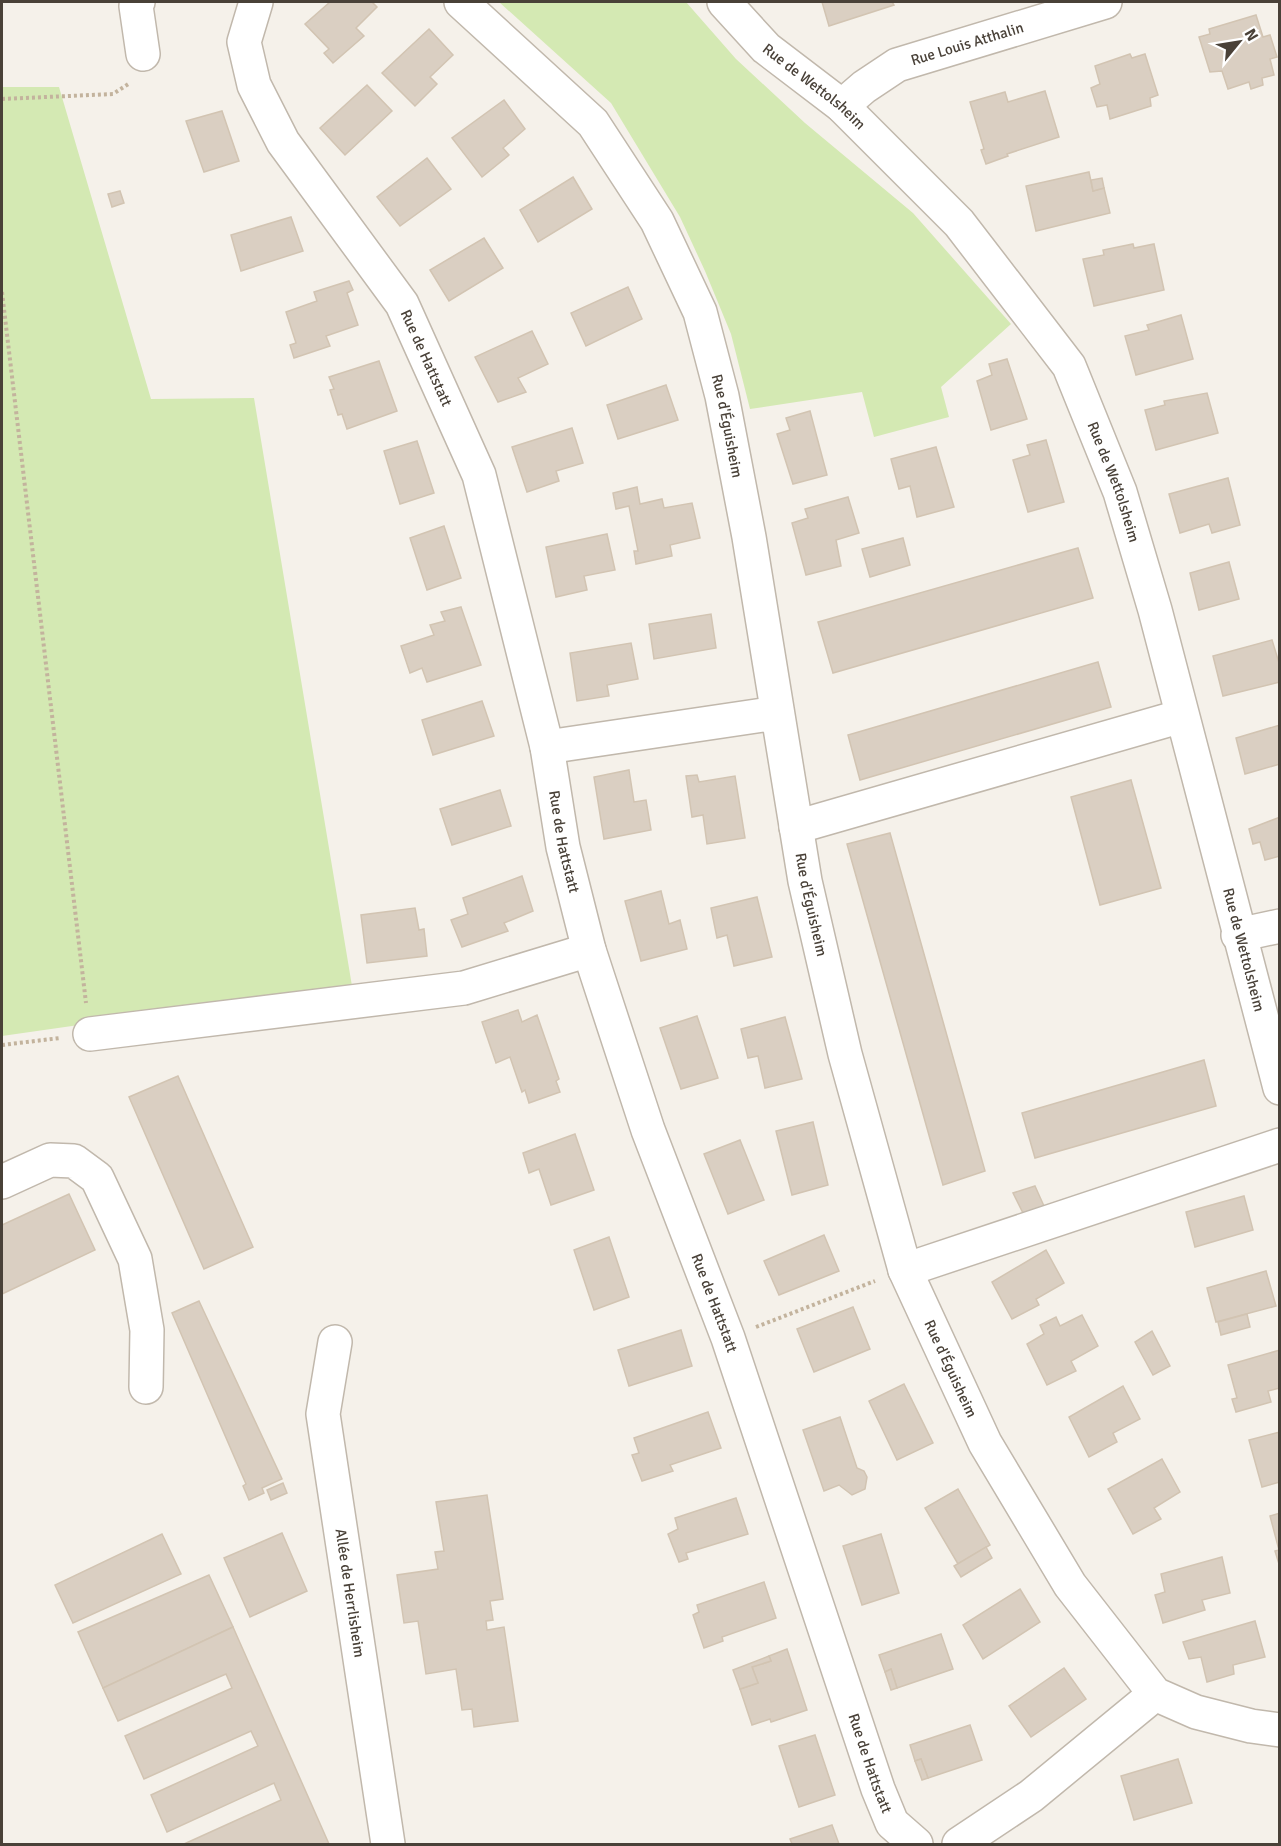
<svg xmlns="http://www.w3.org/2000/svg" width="1281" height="1846" font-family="Signika,sans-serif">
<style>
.green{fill:#d4e9b3}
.building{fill:#dacfc2;stroke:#d2c4b2;stroke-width:1.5}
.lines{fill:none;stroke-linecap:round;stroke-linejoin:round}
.minor-casing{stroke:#c1b8ac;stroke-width:36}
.path{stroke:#c3b39d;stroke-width:4;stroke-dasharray:3 3;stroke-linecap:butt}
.minor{stroke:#fff;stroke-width:33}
.labels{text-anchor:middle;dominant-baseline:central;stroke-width:5;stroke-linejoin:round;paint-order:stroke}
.street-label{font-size:15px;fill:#494138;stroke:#fff}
</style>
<rect width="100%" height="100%" fill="#f5f1ea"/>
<!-- green -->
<g class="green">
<polygon points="499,2 686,2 736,59 805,123 913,213 1011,324 941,387 949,417 874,437 862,392 750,409 731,334 705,271 680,217 611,103"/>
<polygon points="2,87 59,87 151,399 254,398 352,986 2,1036"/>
</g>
<!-- building -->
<g class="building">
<polygon points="330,2 372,2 377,7 356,28 364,36 333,63 324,53 329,49 305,24"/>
<polygon points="822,2 892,2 894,5 829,26"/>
<polygon points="1256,15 1263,37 1270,35 1277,57 1270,59 1274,75 1262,78 1263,85 1251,89 1249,82 1228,89 1222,71 1210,72 1199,37 1210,34 1209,29"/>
<polygon points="429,29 453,55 430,77 437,84 415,106 382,73"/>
<polygon points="1130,54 1132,58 1145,54 1158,95 1150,98 1151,106 1110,119 1107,105 1097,107 1091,88 1100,84 1095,66"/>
<polygon points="367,85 392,111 345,155 320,128"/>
<polygon points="1045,91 1059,137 1007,154 1008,156 986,164 981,150 984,149 970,102 1005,92 1008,102"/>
<polygon points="504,100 525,129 503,148 509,155 482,177 452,138"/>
<polygon points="222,111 239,161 204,172 186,121"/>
<polygon points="427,158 451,189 400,226 377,197"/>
<polygon points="1089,172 1093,191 1104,188 1110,213 1036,231 1026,186"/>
<polygon points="573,177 592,209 538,242 520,210"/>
<polygon points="1102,178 1104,188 1093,191 1091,180"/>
<polygon points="120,191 124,203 112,207 108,194"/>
<polygon points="291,217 303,251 241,271 231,235"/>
<polygon points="484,238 503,268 449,301 430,270"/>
<polygon points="1133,244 1134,248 1154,244 1164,290 1094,306 1083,259 1104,255 1103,250"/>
<polygon points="349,281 353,290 347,293 358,325 326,336 330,346 294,358 290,345 296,343 286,312 317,301 314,292"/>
<polygon points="628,287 642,319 586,346 571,313"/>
<polygon points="1181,315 1193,359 1136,375 1125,336 1149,330 1147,325"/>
<polygon points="532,331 548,364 518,378 526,392 498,402 475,357"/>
<polygon points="1007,359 1027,419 991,430 977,381 992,375 989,364"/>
<polygon points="379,361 397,411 347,429 342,414 338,415 330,390 334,389 329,377"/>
<polygon points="666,385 678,420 618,439 607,405"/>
<polygon points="1207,393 1218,433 1156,450 1145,410 1165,405 1164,401"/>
<polygon points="810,411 827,475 793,484 777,434 790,430 786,418"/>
<polygon points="572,428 583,463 556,471 559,481 527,492 512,447"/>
<polygon points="1046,440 1064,502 1028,512 1013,460 1030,455 1027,445"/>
<polygon points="417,441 434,493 400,504 384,451"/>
<polygon points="936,447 954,507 917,517 910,486 899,489 891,459"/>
<polygon points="1228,478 1240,525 1212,533 1209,524 1180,533 1169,494"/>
<polygon points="637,487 640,504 662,499 664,508 692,503 700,538 670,545 672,556 636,564 634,551 638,551 629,506 616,509 613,493"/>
<polygon points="848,497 859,533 836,540 841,566 806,575 792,523 808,518 805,509"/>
<polygon points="444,526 461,578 427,590 410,538"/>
<polygon points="607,534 615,570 584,576 587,590 556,597 546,547"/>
<polygon points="903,538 910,565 870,577 862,549"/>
<polygon points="1078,548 1093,598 833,673 818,622"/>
<polygon points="1229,562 1239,599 1199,610 1190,573"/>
<polygon points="461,607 481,665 427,682 422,668 410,673 401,646 434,635 430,625 445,621 441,612"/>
<polygon points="711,614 716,648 654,659 649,624"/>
<polygon points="1272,640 1280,666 1280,682 1223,696 1213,656"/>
<polygon points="631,643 638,679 607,685 609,696 577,701 570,653"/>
<polygon points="1098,662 1111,707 860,780 848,735"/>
<polygon points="482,701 494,736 433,755 422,720"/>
<polygon points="1280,725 1280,764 1245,774 1236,738"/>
<polygon points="629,770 634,802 646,800 651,830 604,839 594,777"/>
<polygon points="697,775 699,782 735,776 745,838 707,844 703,815 692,817 686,776"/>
<polygon points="1131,780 1161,888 1100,905 1071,797"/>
<polygon points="500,790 511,826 452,845 440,809"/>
<polygon points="1280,817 1280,856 1265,860 1260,842 1253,844 1249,829"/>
<polygon points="890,833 985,1171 943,1185 847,844"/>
<polygon points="522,876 533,911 504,923 508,931 462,947 451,920 468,914 463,898"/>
<polygon points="661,891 669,924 680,920 687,949 641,961 625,901"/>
<polygon points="757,897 772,957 734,966 727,935 717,938 711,908"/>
<polygon points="415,908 419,930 424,929 427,956 367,963 361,915"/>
<polygon points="518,1010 522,1022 537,1015 559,1079 556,1081 560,1092 529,1103 525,1090 522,1092 510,1057 496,1063 482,1022"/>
<polygon points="697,1016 718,1078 681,1089 660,1028"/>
<polygon points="785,1017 802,1079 765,1088 758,1056 748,1058 741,1029"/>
<polygon points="1204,1060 1216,1106 1035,1158 1022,1113"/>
<polygon points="178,1076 253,1247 204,1269 129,1097"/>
<polygon points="813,1122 828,1185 792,1195 776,1131"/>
<polygon points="575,1134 594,1190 551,1205 539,1169 529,1173 523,1153"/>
<polygon points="740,1140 764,1200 728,1214 704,1154"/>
<polygon points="1035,1186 1044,1206 1024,1215 1013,1193"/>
<polygon points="69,1194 95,1250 2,1294 2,1225"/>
<polygon points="1244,1196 1253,1230 1195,1247 1186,1212"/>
<polygon points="824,1235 839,1271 779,1295 764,1261"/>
<polygon points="609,1237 629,1297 594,1310 574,1250"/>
<polygon points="1046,1250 1064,1283 1036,1299 1039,1305 1012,1319 992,1282"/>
<polygon points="1266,1271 1276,1306 1216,1322 1207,1288"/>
<polygon points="199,1301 282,1479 262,1488 264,1493 249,1500 243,1486 246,1484 172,1313"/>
<polygon points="853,1307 870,1349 814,1372 797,1329"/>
<polygon points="1247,1314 1250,1327 1221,1335 1218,1322"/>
<polygon points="1082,1315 1098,1346 1071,1361 1076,1371 1047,1385 1027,1344 1044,1334 1040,1325 1056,1317 1060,1326"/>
<polygon points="681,1330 692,1366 629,1386 618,1350"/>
<polygon points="1152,1331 1170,1366 1153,1375 1135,1342"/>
<polygon points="1280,1350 1280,1388 1268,1391 1271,1402 1236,1412 1232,1399 1237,1398 1228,1365"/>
<polygon points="904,1384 933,1443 897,1460 869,1401"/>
<polygon points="1123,1386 1140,1419 1113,1433 1117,1442 1089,1457 1069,1417"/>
<polygon points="708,1412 721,1448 670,1465 673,1471 642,1481 632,1455 639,1453 634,1438"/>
<polygon points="840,1417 857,1468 864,1471 867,1477 865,1489 852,1495 839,1485 824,1491 803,1430"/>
<polygon points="1280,1432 1280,1482 1262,1487 1249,1440"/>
<polygon points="1162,1459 1180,1492 1154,1508 1161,1519 1133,1534 1108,1489"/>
<polygon points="283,1483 287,1493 271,1500 267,1490"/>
<polygon points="958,1489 990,1545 958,1564 925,1508"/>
<polygon points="487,1495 503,1599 490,1601 493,1620 486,1621 487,1630 504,1627 518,1721 474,1727 472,1709 462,1710 456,1669 426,1674 418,1621 404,1623 397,1575 438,1569 435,1552 444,1551 436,1502"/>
<polygon points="736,1498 748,1534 686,1553 688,1559 679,1562 668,1534 678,1529 675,1518"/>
<polygon points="1280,1513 1280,1564 1279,1564 1275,1551 1279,1550 1270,1516"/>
<polygon points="282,1533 307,1591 250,1617 224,1558"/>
<polygon points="162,1534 181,1574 73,1623 55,1585"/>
<polygon points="881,1534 899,1593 862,1605 843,1546"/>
<polygon points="986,1547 992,1558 961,1577 954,1566"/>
<polygon points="1222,1557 1230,1593 1202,1600 1205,1610 1163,1623 1155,1595 1165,1592 1161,1574"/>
<polygon points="209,1575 233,1627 103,1688 78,1632"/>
<polygon points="764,1582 776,1618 722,1637 723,1641 704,1648 693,1615 699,1612 697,1605"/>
<polygon points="1020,1589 1040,1622 983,1659 963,1625"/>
<polygon points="1255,1621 1265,1657 1233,1665 1234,1674 1207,1682 1201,1657 1189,1659 1183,1642"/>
<polygon points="233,1627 329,1844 184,1844 281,1800 274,1783 167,1832 151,1795 258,1746 251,1731 144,1779 125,1736 232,1688 226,1674 118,1721 103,1688"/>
<polygon points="941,1634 953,1669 897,1688 891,1669 885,1672 879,1655"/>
<polygon points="787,1649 807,1710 771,1722 770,1719 752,1725 740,1689 758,1683 752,1667 771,1661 769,1656"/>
<polygon points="769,1656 771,1661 752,1667 758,1683 740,1689 733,1670"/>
<polygon points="1064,1668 1086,1699 1031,1737 1009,1706"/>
<polygon points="891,1669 897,1688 891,1690 885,1672"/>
<polygon points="970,1725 982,1760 928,1778 921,1759 915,1761 910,1745"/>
<polygon points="815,1735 835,1795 799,1807 779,1746"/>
<polygon points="921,1759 928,1778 922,1780 915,1761"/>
<polygon points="1178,1759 1192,1803 1134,1820 1121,1776"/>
<polygon points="832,1825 839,1844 792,1844 790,1839"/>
</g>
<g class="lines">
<defs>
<g id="minor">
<polyline points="138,2 136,6 143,54"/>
<path id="s1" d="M256 2 244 42 254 85 283 142 402 304 479 475 547 747 563 847 589 950 648 1130 728 1338 878 1789 892 1823 916 1844"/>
<path id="s2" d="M461 2 593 123 657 221 700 312 722 396 749 537 805 881 845 1054 905 1270 985 1443 1070 1585 1155 1694 1196 1712 1251 1726 1280 1730"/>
<path id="s3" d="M724 2 766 48 842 106 959 223 1069 366 1120 492 1155 610 1280 1088"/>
<path id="s4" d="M842 106 864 87 897 65 1105 2"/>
<polyline points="547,747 777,713"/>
<polyline points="796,827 1182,716"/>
<polyline points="1238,935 1280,926"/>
<polyline points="90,1034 464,988 589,950"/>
<polyline points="2,1182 50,1160 74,1161 97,1178 135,1259 147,1330 146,1387"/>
<polyline points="905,1270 1280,1145"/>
<path id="s5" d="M335 1342 323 1414 388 1844"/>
<polyline points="959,1844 1031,1796 1155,1694"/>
</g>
</defs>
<!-- minor casing -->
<use href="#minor" class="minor-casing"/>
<!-- path -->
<g class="path">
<polyline points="2,99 113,94 130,83"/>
<polyline points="2,292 86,1003"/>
<polyline points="2,1045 60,1038"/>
<polyline points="756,1327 875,1281"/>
</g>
<!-- minor -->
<use href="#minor" class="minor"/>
</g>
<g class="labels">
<!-- street labels -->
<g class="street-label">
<text stroke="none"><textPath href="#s4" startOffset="142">Rue Louis Atthalin</textPath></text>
<text stroke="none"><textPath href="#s3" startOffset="124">Rue de Wettolsheim</textPath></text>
<text stroke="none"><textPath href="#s1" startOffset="410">Rue de Hattstatt</textPath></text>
<text stroke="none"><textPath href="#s2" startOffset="514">Rue d'Éguisheim</textPath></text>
<text stroke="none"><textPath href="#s3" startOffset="628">Rue de Wettolsheim</textPath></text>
<text stroke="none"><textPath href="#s1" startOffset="915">Rue de Hattstatt</textPath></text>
<text stroke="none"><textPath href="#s2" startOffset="1000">Rue d'Éguisheim</textPath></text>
<text stroke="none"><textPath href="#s3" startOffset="1114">Rue de Wettolsheim</textPath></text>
<text stroke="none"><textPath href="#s1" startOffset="1401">Rue de Hattstatt</textPath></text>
<text stroke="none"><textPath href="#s2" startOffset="1486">Rue d'Éguisheim</textPath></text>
<text stroke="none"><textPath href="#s5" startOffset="254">Allée de Herrlisheim</textPath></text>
<text stroke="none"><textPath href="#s1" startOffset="1887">Rue de Hattstatt</textPath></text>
</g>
</g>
<!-- border -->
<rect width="1281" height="1846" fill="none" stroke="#494138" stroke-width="6"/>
<!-- north arrow -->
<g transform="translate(1239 42) rotate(60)" stroke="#ffffff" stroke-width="4.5" paint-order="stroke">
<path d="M0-4.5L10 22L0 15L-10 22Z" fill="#494138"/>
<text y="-9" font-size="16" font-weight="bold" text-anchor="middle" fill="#494138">N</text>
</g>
</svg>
